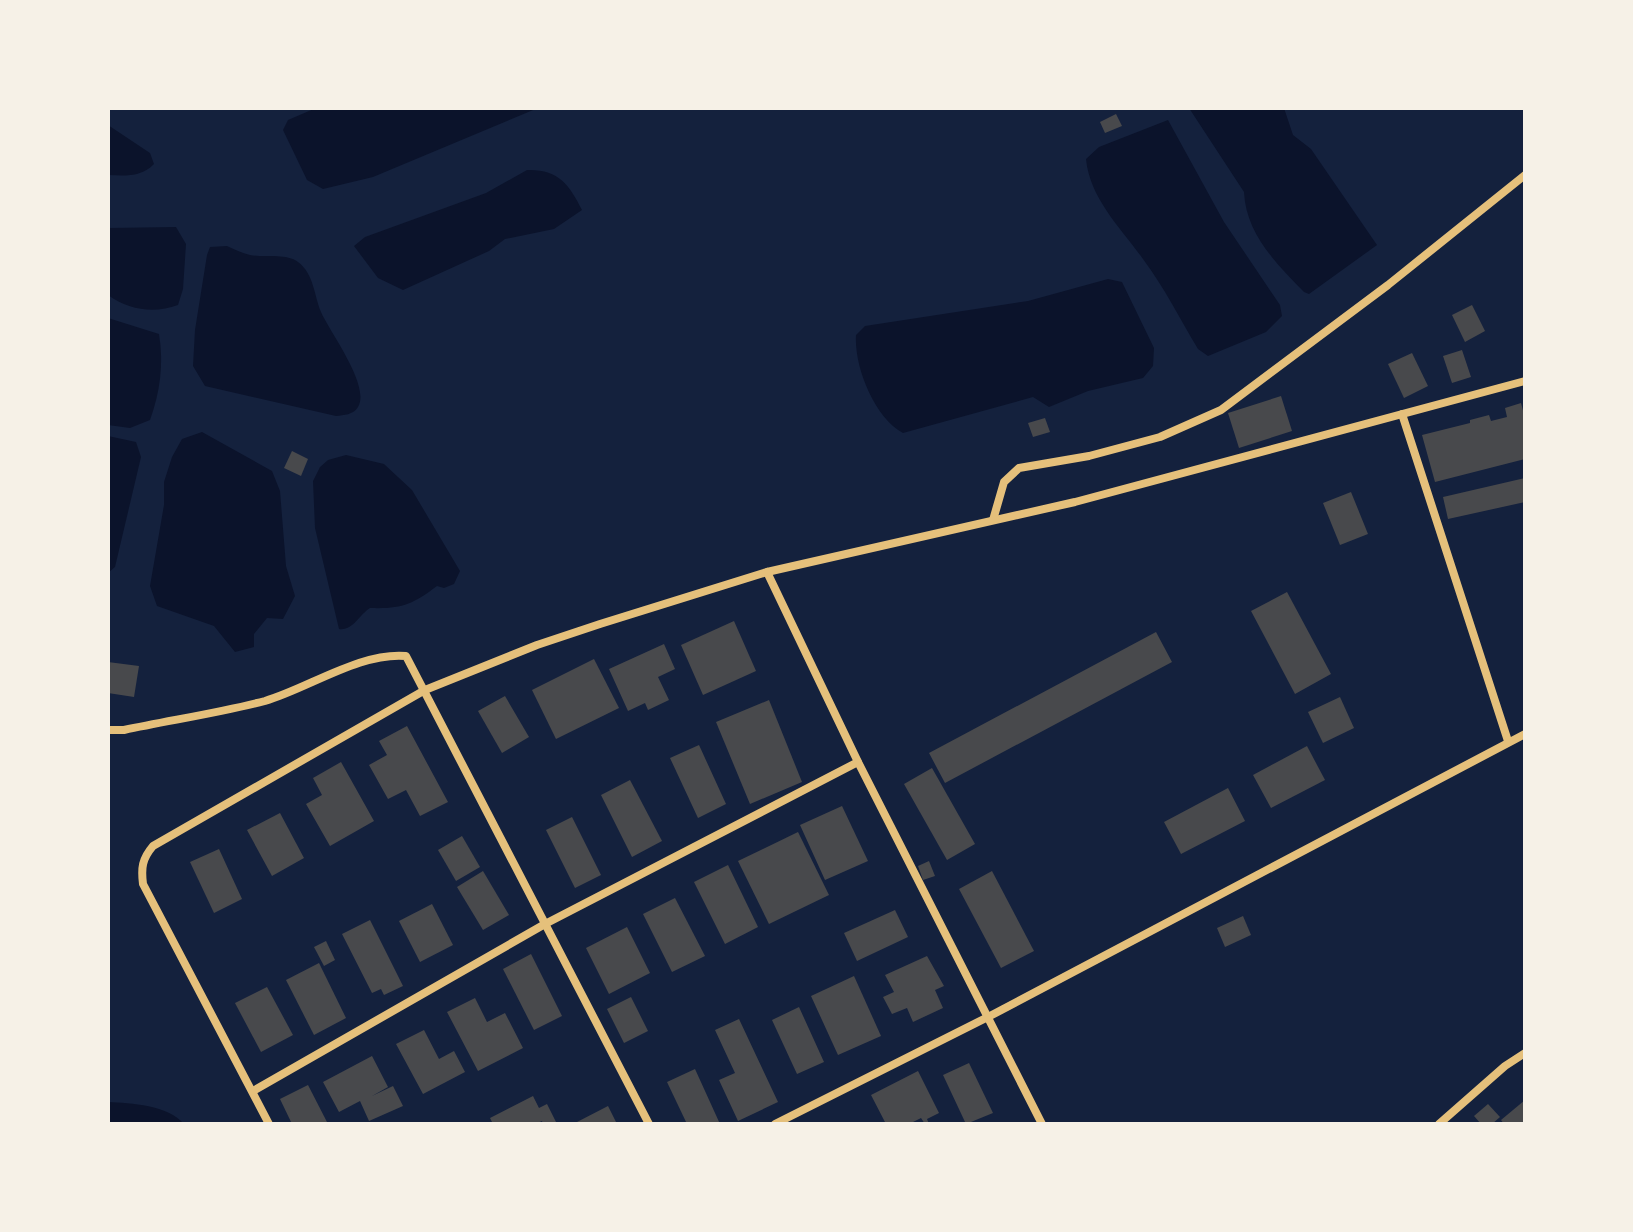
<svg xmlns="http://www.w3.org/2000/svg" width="1633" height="1232" font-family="'Noto Sans',sans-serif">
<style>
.water{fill:#0b132b}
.building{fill:#48494c}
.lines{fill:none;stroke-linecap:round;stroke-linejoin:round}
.minor{stroke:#e5c07b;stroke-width:8}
</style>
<rect width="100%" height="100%" fill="#14213d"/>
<!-- water -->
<g class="water">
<polygon points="316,108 538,108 373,177 323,189 307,180 283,130 288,120"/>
<path d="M1189 108H1284L1293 135 1311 149 1377 245 1309 294 1304 292C1276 263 1246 234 1244 192Z"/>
<path d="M1168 120 1224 222 1280 305 1282 316 1266 332 1208 356 1198 349C1180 319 1164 287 1143 259 1121 228 1090 199 1086 159L1099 147Z"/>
<path d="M108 125 150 153 154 164C142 177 125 176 108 175Z"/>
<path d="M527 170C558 169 569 184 582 210L554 229 505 239 489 251 403 290 378 278 354 246 365 237 486 193Z"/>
<path d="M176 227 186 244 183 289 178 305C154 314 129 310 108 295V228Z"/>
<path d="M227 246C234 249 242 253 250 255 265 258 286 253 298 262 314 274 314 295 321 312 329 331 371 386 358 407 353 415 344 415 336 416L205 386 193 366 195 330 207 255 210 247Z"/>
<path d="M1108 279 1122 282 1154 348 1153 366 1143 378 1088 391 1049 407 1033 397 903 433C874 417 854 366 856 335L865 326 1028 301Z"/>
<path d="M108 318 159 334C164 364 160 392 150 420L130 428 108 425Z"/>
<polygon points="202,432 272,471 280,491 286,566 295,596 283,619 267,618 254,634 254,647 235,652 214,626 157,606 150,586 164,505 164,482 172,457 182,439"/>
<polygon points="108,436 136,442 141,457 115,567 108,573"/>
<path d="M346 455 384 464 412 490 460 571 454 584 444 588 437 586C412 605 401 609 370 608 359 615 353 631 339 629L315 528 313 481 320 467 328 460Z"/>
<path d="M108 1102C131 1103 168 1105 184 1124H108Z"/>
</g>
<!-- building -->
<g class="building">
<polygon points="1116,114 1122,126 1105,133 1100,122"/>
<polygon points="1472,305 1485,331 1465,342 1452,315"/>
<polygon points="1462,350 1471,377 1452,383 1443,356"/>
<polygon points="1412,353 1428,386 1404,398 1388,364"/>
<polygon points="1281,396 1292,431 1239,448 1228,413"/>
<polygon points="1521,403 1525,418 1525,459 1435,482 1422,435 1470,423 1470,420 1489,415 1491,421 1507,417 1505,408"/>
<polygon points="1045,418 1050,432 1033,437 1028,423"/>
<polygon points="292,451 308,459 301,476 284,468"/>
<polygon points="1525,478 1525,502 1448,519 1443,497"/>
<polygon points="1351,492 1368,534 1340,545 1323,503"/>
<polygon points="1287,592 1331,674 1295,694 1251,611"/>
<polygon points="734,621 756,671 703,695 681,645"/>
<polygon points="1156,632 1172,662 945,783 929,753"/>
<polygon points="664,644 675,669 658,677 669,700 648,710 645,703 628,711 609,669"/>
<polygon points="594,659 619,708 556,739 532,690"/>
<polygon points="108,662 139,666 134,697 108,693"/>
<polygon points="505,696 529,737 502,753 478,711"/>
<polygon points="1340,697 1354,728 1323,743 1308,712"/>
<polygon points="769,700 802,782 750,804 716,722"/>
<polygon points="407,726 448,802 420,816 406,790 388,799 369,765 387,755 379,741"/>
<polygon points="699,745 726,804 698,818 670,758"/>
<polygon points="1307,746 1325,780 1271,808 1253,775"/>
<polygon points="341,762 374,821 330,846 306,804 322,795 313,778"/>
<polygon points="932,768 975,844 947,860 904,784"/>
<polygon points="630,780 662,841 632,857 601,795"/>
<polygon points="1228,788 1245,821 1181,854 1164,822"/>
<polygon points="842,806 868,861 825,880 800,825"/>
<polygon points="280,813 304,858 272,876 247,830"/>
<polygon points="572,817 601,875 575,888 546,830"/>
<polygon points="798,832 829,895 769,924 738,861"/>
<polygon points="462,836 480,867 456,881 438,850"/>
<polygon points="219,849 242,899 214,913 190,862"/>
<polygon points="929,861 935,876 923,880 918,866"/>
<polygon points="728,865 758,927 725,944 694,882"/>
<polygon points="483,871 509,915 483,930 457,887"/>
<polygon points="992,871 1034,951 1001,968 959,889"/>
<polygon points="675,898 705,956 672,972 643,914"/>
<polygon points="432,904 453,945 420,962 399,921"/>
<polygon points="895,910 908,937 857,961 844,933"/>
<polygon points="1243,916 1251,935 1225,947 1217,928"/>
<polygon points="370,920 403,986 384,995 381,989 372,993 342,934"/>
<polygon points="627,927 650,973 609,994 586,948"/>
<polygon points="326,941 335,960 324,966 314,947"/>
<polygon points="531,954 562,1016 534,1030 503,969"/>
<polygon points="927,956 944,986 935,990 943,1008 913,1022 907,1008 892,1014 883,997 894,992 885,975"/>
<polygon points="319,963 346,1018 314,1035 286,980"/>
<polygon points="854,976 881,1036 838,1055 811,996"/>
<polygon points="267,987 293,1035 261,1052 235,1003"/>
<polygon points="631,997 648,1031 624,1043 607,1009"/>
<polygon points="475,998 487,1022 505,1013 523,1048 478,1071 447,1012"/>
<polygon points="799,1007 824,1062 797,1074 772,1020"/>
<polygon points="739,1019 778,1102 738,1121 719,1080 735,1073 715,1030"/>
<polygon points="424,1030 439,1059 454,1051 465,1072 423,1094 396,1044"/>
<polygon points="372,1056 388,1087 372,1096 393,1086 403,1106 369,1121 360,1101 339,1112 323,1082"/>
<polygon points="969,1063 993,1113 966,1124 943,1075"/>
<polygon points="695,1069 720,1124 687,1124 667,1082"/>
<polygon points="918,1071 939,1113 927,1119 929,1124 925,1124 921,1118 909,1124 886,1124 871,1095"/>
<polygon points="308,1085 328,1124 292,1124 280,1099"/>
<polygon points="533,1096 539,1108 547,1104 557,1124 543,1124 542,1121 535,1124 493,1124 490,1118"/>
<polygon points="1525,1100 1525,1124 1504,1124 1501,1120"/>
<polygon points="1488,1104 1500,1117 1492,1124 1481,1124 1474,1116"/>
<polygon points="608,1106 617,1124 578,1124 577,1122"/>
</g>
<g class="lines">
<!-- minor -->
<g class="minor">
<polyline points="1402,414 1508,741"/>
<polyline points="993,520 1004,482 1019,468 1089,456 1160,437 1221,410 1388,285 1525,175"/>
<polyline points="767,572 858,762 1042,1124"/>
<path d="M108 730H124C171 720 219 713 265 701 309 688 360 652 406 656L649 1124"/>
<polyline points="253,1091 545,924 858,762"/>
<path d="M269 1124 143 884C141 868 142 859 153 846L425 690 537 645 600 624 767 572 1075 502 1525 381"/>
<polyline points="775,1124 988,1017 1525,734"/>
<polyline points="1439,1124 1505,1066 1525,1053"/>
</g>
</g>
<!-- border -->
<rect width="1633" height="1232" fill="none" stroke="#f6f1e7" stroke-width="220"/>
</svg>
